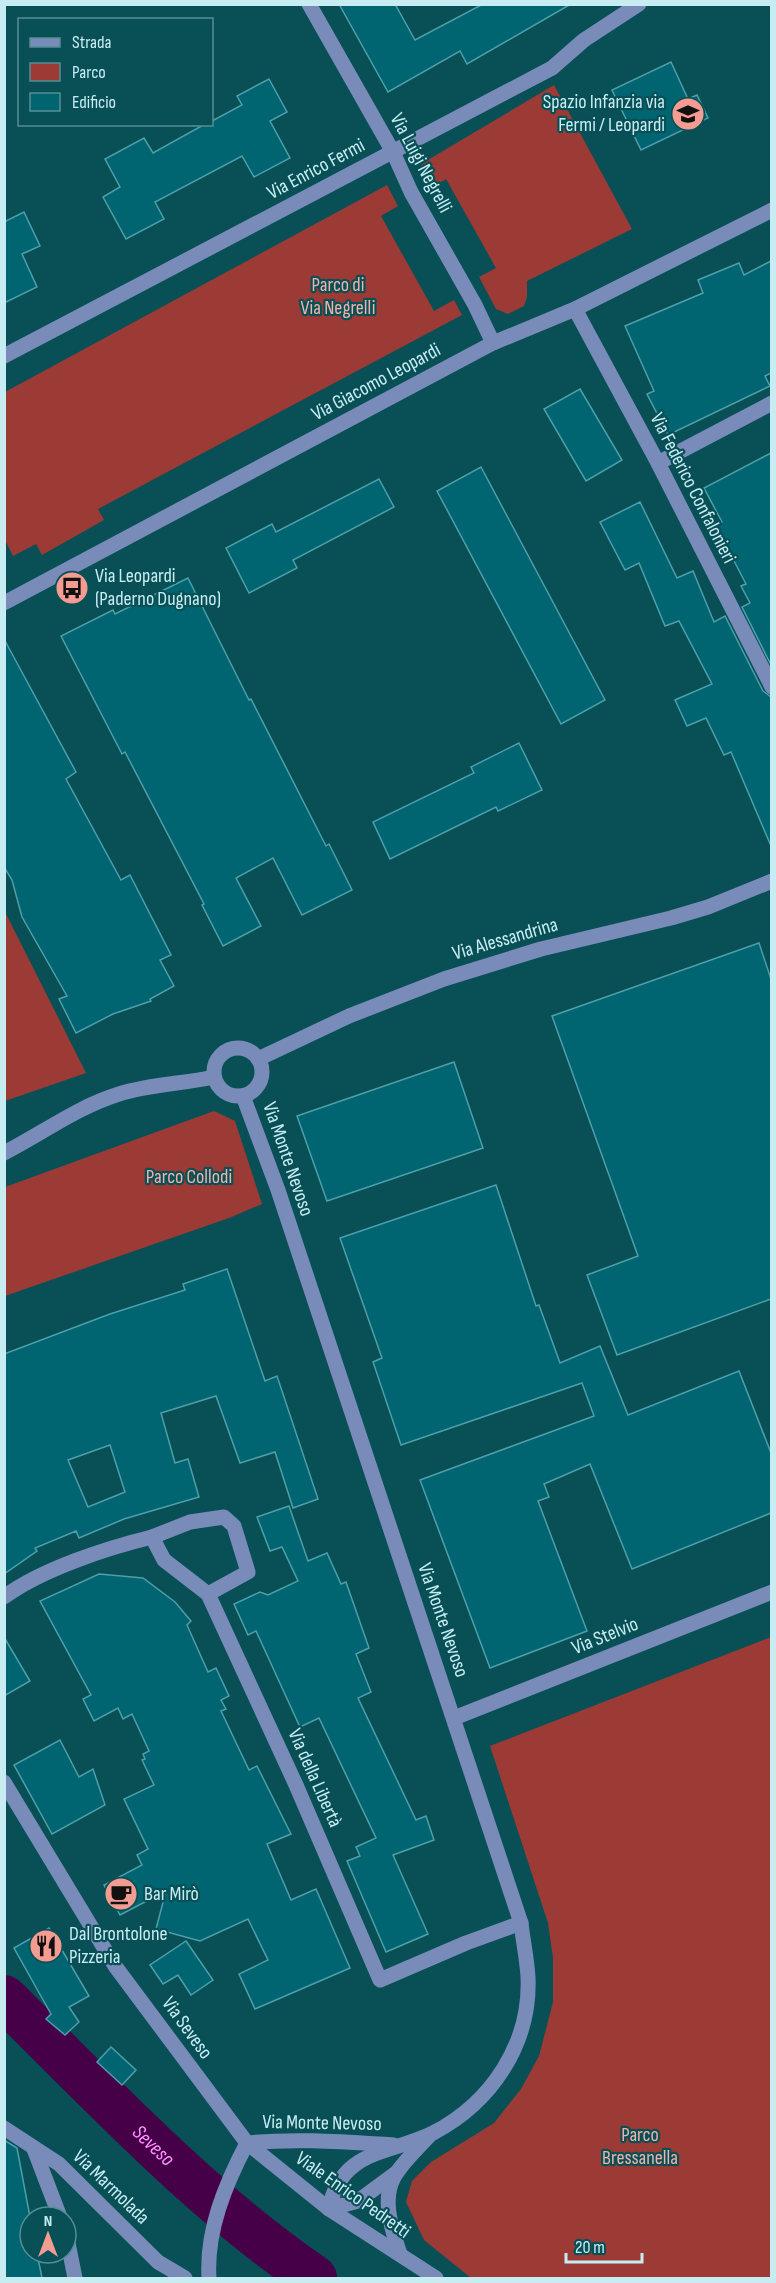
<svg xmlns="http://www.w3.org/2000/svg" width="776" height="2283" font-family="'Sofia Sans Condensed',sans-serif">
<style>
.green{fill:#9c3b35}
.lines{fill:none;stroke-linecap:round;stroke-linejoin:round}
.river{stroke:#460048;stroke-width:46}
.building{fill:#006570;stroke:#4e9faa;stroke-width:1.5;fill-rule:evenodd}
.minor{stroke:#788bb9;stroke-width:15}
.labels{text-anchor:middle;dominant-baseline:central;stroke-width:4.5;stroke-linejoin:round;paint-order:stroke}
.poi-label{font-size:20px;fill:#c7edf3;stroke:#084f56;text-anchor:start}
.street-label{font-size:20px;fill:#c7edf3;stroke:#084f56}
.park-label{font-size:20px;fill:#f1b2a9;stroke:#084f56}
.water-label{font-size:21px;font-style:italic;fill:#fe8fff;stroke:#084f56}
</style>
<rect width="100%" height="100%" fill="#084f56"/>
<!-- green -->
<g class="green">
<polygon points="554,85 632,229 527,281 527,297 524,306 508,314 496,309 479,277 496,268 446,179 434,187 421,164"/>
<polygon points="387,185 398,206 381,216 434,311 454,300 462,315 98,509 104,520 42,555 36,544 13,556 5,540 5,392"/>
<polygon points="4,910 86,1073 5,1101 4,1101"/>
<polygon points="214,1111 235,1121 262,1204 229,1218 5,1296 5,1187"/>
<polygon points="771,1637 771,2278 471,2278 424,2240 406,2202 412,2181 431,2162 494,2123 521,2089 539,2056 553,2002 553,1958 548,1923 490,1746"/>
</g>
<g class="lines">
<!-- river -->
<path class="river" id="s1" d="M4 1998C103 2095 199 2199 314 2278"/>
</g>
<!-- building -->
<g class="building">
<polygon points="339,4 395,4 415,40 483,4 571,4 467,64 460,51 388,92"/>
<polygon points="671,62 688,99 697,95 708,118 641,150 612,90"/>
<polygon points="269,79 287,112 270,121 290,158 254,177 242,156 155,202 164,219 126,239 103,197 120,187 105,159 144,138 153,153 205,124 212,124 212,121 242,105 237,96"/>
<polygon points="24,212 40,246 22,254 37,287 4,303 4,218 6,221"/>
<polygon points="771,261 771,373 765,376 770,386 668,435 647,394 654,391 625,326 703,293 698,280 739,263 744,275"/>
<polygon points="580,389 622,460 586,481 544,409"/>
<polygon points="771,453 771,665 742,607 750,603 741,586 746,584 716,526 722,522 704,488"/>
<polygon points="481,467 605,700 561,724 437,491"/>
<polygon points="379,479 394,507 293,560 297,568 249,593 226,548 272,524 276,532"/>
<polygon points="640,502 677,578 693,571 714,622 725,616 763,691 771,697 771,846 731,752 724,755 706,718 687,726 675,700 712,684 679,621 665,626 639,563 625,570 600,522"/>
<polygon points="188,578 249,700 251,699 326,846 329,844 352,890 302,915 273,858 236,878 261,926 223,946 202,905 204,904 125,752 122,754 61,636 113,610 115,614"/>
<polygon points="4,639 76,772 66,779 121,880 130,875 171,955 160,960 174,986 150,999 151,1001 113,1014 76,1033 59,999 67,996 22,917 12,880 4,867"/>
<polygon points="519,743 542,790 498,811 496,807 390,859 373,822 474,773 471,767"/>
<polygon points="759,943 771,979 771,1299 617,1355 587,1275 638,1256 552,1016"/>
<polygon points="454,1062 483,1148 327,1201 297,1116"/>
<polygon points="496,1185 536,1306 539,1305 560,1363 600,1346 628,1415 739,1371 771,1453 771,1513 632,1569 590,1464 544,1484 549,1497 538,1501 587,1631 490,1668 420,1480 594,1416 582,1383 401,1445 373,1362 382,1358 340,1238"/>
<path d="M227 1269 265 1381 277 1376 318 1499 293 1508 275 1452 240 1463 216 1396 161 1413 175 1463 188 1459 199 1497 124 1519 79 1538 76 1531 35 1548 37 1551 4 1574V1354L110 1314 185 1290 183 1284ZM110 1445 125 1492 88 1507 68 1460Z"/>
<polygon points="289,1506 308,1561 327,1553 341,1584 346,1582 369,1648 356,1654 371,1692 358,1698 416,1820 426,1816 434,1840 393,1855 428,1934 386,1952 347,1861 360,1856 356,1847 376,1838 319,1718 300,1727 256,1631 248,1635 234,1604 260,1592 268,1595 298,1581 282,1547 270,1551 257,1517"/>
<polygon points="99,1574 143,1578 175,1602 191,1621 187,1625 208,1672 216,1668 229,1696 221,1700 226,1709 221,1711 249,1770 257,1766 291,1834 267,1844 291,1900 316,1889 350,1968 255,2009 239,1974 268,1960 248,1919 200,1941 156,1929 166,1891 120,1915 104,1885 142,1865 137,1855 148,1849 124,1799 154,1785 142,1760 145,1759 143,1754 149,1751 132,1714 123,1719 118,1708 94,1721 83,1699 91,1695 40,1601"/>
<polygon points="4,1637 30,1681 4,1696"/>
<polygon points="60,1740 79,1777 93,1769 105,1805 52,1834 14,1765"/>
<polygon points="49,1928 89,1996 69,2007 79,2022 65,2035 46,2019 51,2014 14,1948"/>
<polygon points="186,1941 213,1980 191,1995 178,1975 163,1984 150,1965"/>
<polygon points="111,2047 136,2070 122,2085 97,2062"/>
<polygon points="4,2140 17,2148 30,2217 30,2253 37,2253 42,2278 4,2278"/>
</g>
<g class="lines">
<!-- minor -->
<g class="minor">
<polyline points="309,4 393,152 411,192 475,305 493,343"/>
<polyline points="575,309 658,463 772,687"/>
<polyline points="4,356 552,68 584,40 639,4"/>
<polyline points="658,463 772,403"/>
<polyline points="4,603 493,343 575,309 772,210"/>
<circle cx="238" cy="1072" r="24"/>
<polyline points="258,1059 349,1016 444,979 541,949 671,918 708,907 772,881"/>
<path d="M243 1096 278 1190 521 1923C523 1941 527 1959 528 1977 531 2044 491 2103 433 2133 388 2155 341 2149 329 2209"/>
<path d="M4 1153C43 1133 77 1107 119 1094 150 1084 182 1084 214 1077"/>
<polyline points="152,1537 190,1522 224,1517 234,1526 248,1572 208,1594"/>
<path d="M4 1597C42 1569 107 1548 152 1537L164 1560 208 1594 296 1785 380 1980 466 1943 521 1923"/>
<polyline points="454,1718 772,1592"/>
<polyline points="4,1782 115,1966 247,2143 329,2209 436,2278"/>
<polyline points="4,2128 59,2164 158,2262 185,2278"/>
<path d="M247 2143C296 2138 345 2142 394 2145"/>
<polyline points="34,2149 60,2217"/>
<polyline points="329,2209 358,2201 396,2173"/>
<polyline points="66,2233 75,2278"/>
<path d="M400 2254C392 2229 379 2195 398 2171 407 2158 419 2147 430 2135"/>
<path d="M209 2278C206 2231 225 2185 247 2143"/>
</g>
</g>
<!-- icons -->
<defs>
<symbol id="school-disc" viewBox="-11 -11 22 22"><circle r="9.5" fill="#f59c92" stroke="#084f56"/><path d="M0-5L7-2L0 1L-7-2ZM-4 1L0 2.5L4 1V4Q0 6-4 4Z" fill="#111"/></symbol>
<symbol id="bus-disc" viewBox="-11 -11 22 22"><circle r="9.5" fill="#f59c92" stroke="#084f56"/><path d="M-5-6H5V4H4V6H2V4H-2V6H-4V4H-5ZM-3.5-4V0h7V-4ZM-3.5 1.2v1.5H-2V1.2ZM2 1.2v1.5H3.5V1.2Z" fill="#111"/></symbol>
<symbol id="cafe-disc" viewBox="-11 -11 22 22"><circle r="9.5" fill="#f59c92" stroke="#084f56"/><path d="M-5.5-4.5H6V0H3Q3 3.5 0 3.5H-2.5Q-5.5 3.5-5.5 0ZM3-3.2v2h1.7v-2ZM-6 4.5H4V6H-6Z" fill="#111"/></symbol>
<symbol id="restaurant-disc" viewBox="-11 -11 22 22"><circle r="9.5" fill="#f59c92" stroke="#084f56"/><path d="M-5-6h1v4h1v-4h1v4h1v-4h1v5L-1.5 .5V6h-2V.5L-5-1ZM5-6V6H3V1.5H1.5Q1.5-4 5-6Z" fill="#111"/></symbol>
</defs>
<g fill-rule="evenodd">
<use href="#school-disc" x="669" y="95" width="38" height="38"/>
<use href="#bus-disc" x="53" y="569" width="38" height="38"/>
<use href="#cafe-disc" x="102" y="1875" width="38" height="38"/>
<use href="#restaurant-disc" x="27" y="1927" width="38" height="38"/>
</g>
<g class="labels">
<!-- poi labels -->
<g class="poi-label">
<text x="665" y="102" text-anchor="end">Spazio Infanzia via<tspan x="665" dy="23">Fermi / Leopardi</tspan></text>
<text x="95" y="576">Via Leopardi<tspan x="95" dy="23">(Paderno Dugnano)</tspan></text>
<text x="144" y="1894">Bar Mirò</text>
<text x="69" y="1934">Dal Brontolone<tspan x="69" dy="23">Pizzeria</tspan></text>
</g>
<!-- street labels -->
<g class="street-label">
<text transform="translate(421 163) rotate(62)">Via Luigi Negrelli</text>
<text transform="translate(316 169) rotate(-28)">Via Enrico Fermi</text>
<text transform="translate(376 382) rotate(-28)">Via Giacomo Leopardi</text>
<text transform="translate(693 488) rotate(63)">Via Federico Confalonieri</text>
<text transform="translate(505 939) rotate(-16)">Via Alessandrina</text>
<text transform="translate(288 1159) rotate(71)">Via Monte Nevoso</text>
<text transform="translate(443 1620) rotate(71)">Via Monte Nevoso</text>
<text transform="translate(605 1636) rotate(-22)">Via Stelvio</text>
<text transform="translate(315 1778) rotate(66)">Via della Libertà</text>
<text transform="translate(187 2028) rotate(54)">Via Seveso</text>
<text transform="translate(322 2123) rotate(1)">Via Monte Nevoso</text>
<text transform="translate(111 2187) rotate(44)">Via Marmolada</text>
<text transform="translate(353 2195) rotate(35)">Viale Enrico Pedretti</text>
</g>
<!-- park labels -->
<g class="park-label">
<text x="338" y="285">Parco di<tspan x="338" dy="23">Via Negrelli</tspan></text>
<text x="189" y="1177">Parco Collodi</text>
<text x="640" y="2135">Parco<tspan x="640" dy="23">Bressanella</tspan></text>
</g>
<!-- water labels -->
<g class="water-label">
<text stroke="none"><textPath href="#s1" startOffset="210">Seveso</textPath></text>
</g>
</g>
<!-- border -->
<rect width="776" height="2283" fill="none" stroke="#c7edf3" stroke-width="12"/>
<!-- legend -->
<rect x="18" y="18" width="195" height="108" fill="#084f56" stroke="#548e95" stroke-width="1.5"/>
<rect x="30" y="38" width="30" height="9" fill="#788bb9" stroke="#548e95" stroke-width="1.5"/>
<text x="72" y="48" font-size="18" fill="#c7edf3">Strada</text>
<rect x="30" y="63" width="30" height="18" fill="#9c3b35" stroke="#548e95" stroke-width="1.5"/>
<text x="72" y="78" font-size="18" fill="#c7edf3">Parco</text>
<rect x="30" y="93" width="30" height="18" fill="#006570" stroke="#548e95" stroke-width="1.5"/>
<text x="72" y="108" font-size="18" fill="#c7edf3">Edificio</text>
<!-- north arrow -->
<g transform="translate(48 2235)"><circle r="28" fill="#084f56" stroke="#548e95" stroke-width="1.5"/>
<path d="M0-4.5L10 22L0 15L-10 22Z" fill="#f59c92"/>
<text y="-9" font-size="16" font-weight="bold" text-anchor="middle" fill="#c7edf3">N</text>
</g>
<!-- scale -->
<path d="M566 2253v9h76v-9" fill="none" stroke="#c7edf3" stroke-width="3"/>
<text x="575" y="2253" font-size="18" fill="#c7edf3" stroke="#084f56" stroke-width="4.5" paint-order="stroke">20 m</text>
</svg>
